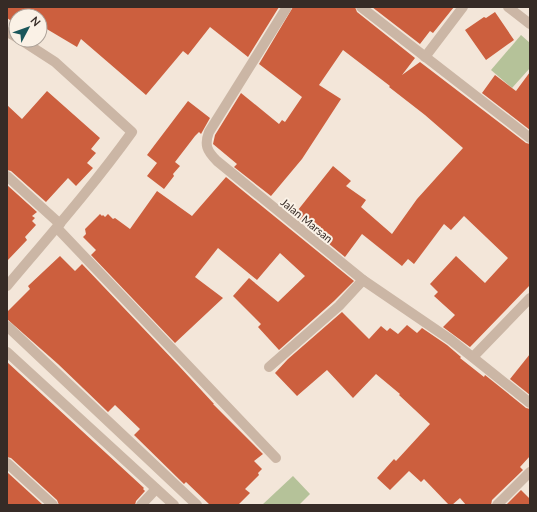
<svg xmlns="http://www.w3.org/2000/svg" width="537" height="512" font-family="Lato,sans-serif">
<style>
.green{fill:#b5c299}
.building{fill:#cc5f3e}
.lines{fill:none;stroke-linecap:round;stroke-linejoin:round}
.minor{stroke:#cbb6a5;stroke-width:10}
.labels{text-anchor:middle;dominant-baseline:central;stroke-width:4;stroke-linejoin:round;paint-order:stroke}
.street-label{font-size:11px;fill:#362b26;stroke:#faf1e6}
</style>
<rect width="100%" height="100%" fill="#f3e6d9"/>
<!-- green -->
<g class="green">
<polygon points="521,35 530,43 530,68 512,88 491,70"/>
<polygon points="293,476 310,494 299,505 262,505"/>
</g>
<!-- building -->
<g class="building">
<polygon points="7,7 279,7 248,57 210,27 188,55 183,51 146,95 81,39 77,47 40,25 40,16 16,16 16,24 7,18"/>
<polygon points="293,7 355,7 357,12 415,58 402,75 420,62 526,143 530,144 530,285 470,347 443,327 455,315 434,296 438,292 430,284 456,256 485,283 508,258 464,216 451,230 444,224 414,264 408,259 402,266 362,234 345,257 294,215 333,166 351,181 346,186 366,200 361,207 392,234 417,199 463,148 425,115 389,87 390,86 343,50 319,85 341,99 302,159 271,196 234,167 237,164 213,144 215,135 241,93 279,124 282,120 285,122 302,97 259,64"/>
<polygon points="372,7 454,7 433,33 430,31 420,44"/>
<polygon points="495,12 514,40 486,60 465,30 484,17 486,18"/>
<polygon points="530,72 530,130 482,93 495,75 516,91"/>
<polygon points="47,91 100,138 91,149 96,153 87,163 93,168 76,186 68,178 46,202 11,171 7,170 7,105 22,119"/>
<polygon points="188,101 210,118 201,134 199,132 195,136 175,162 180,166 173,174 174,176 164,189 147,176 157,163 147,155"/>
<polygon points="226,177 354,281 334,301 279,350 258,327 261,324 233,296 249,278 278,302 305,276 280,253 257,280 218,248 195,277 223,298 175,343 91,255 96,250 83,237 86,234 85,229 100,214 102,216 103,215 105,217 108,214 113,219 115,218 130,229 157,191 192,216"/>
<polygon points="7,185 37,212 32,216 35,218 32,221 36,225 25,237 27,240 7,261"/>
<polygon points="60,256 75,271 82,264 179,366 214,404 213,404 263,454 254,461 262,469 258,473 259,475 245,489 250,493 238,505 210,505 186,482 184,484 134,435 140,429 115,405 108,412 58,364 7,319 7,312 30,289 28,286"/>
<polygon points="342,312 369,339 381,326 387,331 390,328 398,334 407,325 417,333 422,328 447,345 461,357 460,358 484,377 485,375 526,408 530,409 530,456 520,467 523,470 492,500 491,505 466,505 460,498 452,505 449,505 424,479 421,482 409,471 390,490 377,478 394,459 396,461 430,424 399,395 400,394 376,374 353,398 327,370 297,396 275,373 288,359"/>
<polygon points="530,354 530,395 510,379"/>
<polygon points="7,362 144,488 143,489 145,491 136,501 135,505 59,505 57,500 11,458 7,457"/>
<polygon points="7,472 43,505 7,505"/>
<polygon points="521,490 530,499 530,505 506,505"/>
</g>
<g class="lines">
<!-- minor -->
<g class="minor">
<path d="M287 7 209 132C204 145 207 151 217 161L363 280 451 340 530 403"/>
<polyline points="361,7 530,138"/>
<polyline points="508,7 530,24"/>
<polyline points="7,32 16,37"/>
<polyline points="425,57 463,7"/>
<polyline points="7,176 60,224"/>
<polyline points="57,228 276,458"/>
<path d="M7 286C50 235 94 185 132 132L55 62 21 40"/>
<polyline points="7,326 197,505"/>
<polyline points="7,352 174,505"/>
<polyline points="473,357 530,298"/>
<polyline points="269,367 339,306 363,280"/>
<polyline points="7,463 53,505"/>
<polyline points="141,505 156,489"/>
<polyline points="497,505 530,472"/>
</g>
</g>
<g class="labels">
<!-- street labels -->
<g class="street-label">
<text transform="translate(307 220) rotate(39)">Jalan Marsan</text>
</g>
</g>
<!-- border -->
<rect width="537" height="512" fill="none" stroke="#362b26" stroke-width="16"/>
<!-- north arrow -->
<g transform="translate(28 28) rotate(49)"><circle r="19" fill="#faf1e6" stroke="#aca299"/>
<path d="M0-3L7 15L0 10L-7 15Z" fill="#1a565a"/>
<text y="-6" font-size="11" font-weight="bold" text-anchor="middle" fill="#362b26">N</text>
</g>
</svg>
